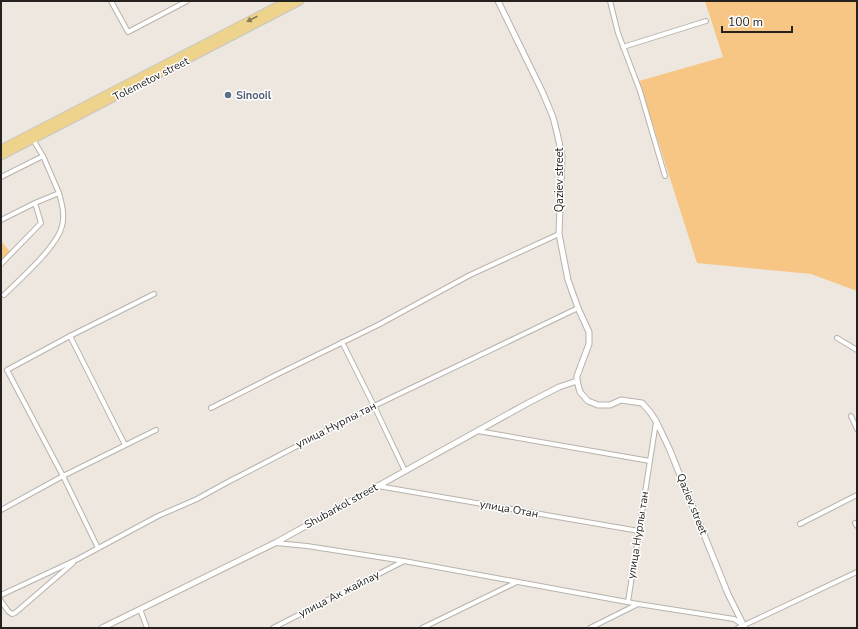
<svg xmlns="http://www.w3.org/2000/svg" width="858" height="629" font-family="'Nunito Sans',sans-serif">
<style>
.green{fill:#f7c684}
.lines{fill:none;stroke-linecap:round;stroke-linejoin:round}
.minor-casing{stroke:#b8b2ab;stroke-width:6}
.tertiary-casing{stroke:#b8b2ab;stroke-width:7}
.primary-casing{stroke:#c6c5c5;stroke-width:9}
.minor{stroke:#fff;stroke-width:4}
.tertiary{stroke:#fff;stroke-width:5}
.primary{stroke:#eed38c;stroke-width:7}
.oneway{fill:#897a56}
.service-dot{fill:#5c6f8a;stroke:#fff;stroke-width:1.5}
.labels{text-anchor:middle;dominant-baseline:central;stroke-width:3;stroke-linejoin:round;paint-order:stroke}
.street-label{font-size:11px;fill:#24211f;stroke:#fff}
.service-label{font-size:11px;font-weight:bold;fill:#4e5e75;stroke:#fff;text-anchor:start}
</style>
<rect width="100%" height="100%" fill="#ede7df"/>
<!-- green -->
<g class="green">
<polygon points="705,1 857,1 857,291 811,274 697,263 639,81 723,57"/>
<polygon points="1,241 11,253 1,261"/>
</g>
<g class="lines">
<defs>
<g id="minor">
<polyline points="111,1 128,32 187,1"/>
<polyline points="610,1 618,33 640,91 665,176"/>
<polyline points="623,47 706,21"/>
<polyline points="1,177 43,156"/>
<polyline points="1,220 35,203"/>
<polyline points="1,264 41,223 35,203 59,193 43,156 35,143 34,139"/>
<path d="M4 295C20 279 57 247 62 226 65 215 62 204 59 193"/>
<polyline points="70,336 7,370 63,476 98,548"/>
<polyline points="837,338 857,350"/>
<polyline points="342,342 374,406 405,471"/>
<polyline points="211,408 276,375 378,325 470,275 559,234"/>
<polyline points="851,416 857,429"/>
<polyline points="478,431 650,461"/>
<polyline points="125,445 70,336 154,294"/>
<polyline points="378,486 639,531"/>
<polyline points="1,510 63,476 156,430"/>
<polyline points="855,523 857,526"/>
<polyline points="800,524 857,495"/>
<polyline points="276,543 307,546 404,561 638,604 734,619 743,625"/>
<polyline points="1,595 78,559 158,516 197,499 226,483 374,406 578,308"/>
<polyline points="1,601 8,611 12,614 15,613 73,563"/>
<polyline points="628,602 656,422"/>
<polyline points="140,609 147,628"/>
<polyline points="273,628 404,561"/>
<polyline points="422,628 517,582"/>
<polyline points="590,628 638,604"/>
<polyline points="738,628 857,572"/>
</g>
<g id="tertiary">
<polyline points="498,1 542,91 553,117 558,137 562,156 559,234 568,280 578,308 589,332 589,344 577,376 577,381 580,392 588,401 598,405 610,405 621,400 642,403 650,412 656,421 669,448 728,594 745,628"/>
<polyline points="102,628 275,543 528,403 559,387 577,381"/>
</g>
<g id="primary">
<polyline points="1,149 287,1"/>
<polyline points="1,156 300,1"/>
</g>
</defs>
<!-- minor casing -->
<use href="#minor" class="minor-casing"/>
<!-- tertiary casing -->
<use href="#tertiary" class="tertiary-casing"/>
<!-- primary casing -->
<use href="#primary" class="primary-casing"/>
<!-- minor -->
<use href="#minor" class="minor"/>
<!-- tertiary -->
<use href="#tertiary" class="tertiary"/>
<!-- primary -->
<use href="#primary" class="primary"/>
</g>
<!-- one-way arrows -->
<defs><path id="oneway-solid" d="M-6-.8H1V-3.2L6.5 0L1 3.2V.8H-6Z"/></defs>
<use class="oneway" href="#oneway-solid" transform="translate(252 19) rotate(153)"/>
<!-- markers -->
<circle class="service-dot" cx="228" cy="95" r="4"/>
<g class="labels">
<!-- street labels -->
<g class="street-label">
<text transform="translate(151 79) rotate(-27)">Tolemetov street</text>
<text transform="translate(559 180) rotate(-90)">Qaziev street</text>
<text transform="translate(336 425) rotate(-27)">улица Нурлы тан</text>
<text transform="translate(692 504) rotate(68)">Qaziev street</text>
<text transform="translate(341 506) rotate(-29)">Shubarkol street</text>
<text transform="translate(509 509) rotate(10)">улица Отан</text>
<text transform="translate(638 535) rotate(-81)">улица Нурлы тан</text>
<text transform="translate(339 594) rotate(-27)">улица Ак жайлау</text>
</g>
<!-- service labels -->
<g class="service-label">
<text x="236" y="95">Sinooil</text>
</g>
</g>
<!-- border -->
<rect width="858" height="629" fill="none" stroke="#24211f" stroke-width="4"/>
<!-- scale -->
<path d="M722 26v6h70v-6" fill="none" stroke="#24211f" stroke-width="2"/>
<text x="728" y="26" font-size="12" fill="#24211f" stroke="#ffffff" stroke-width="3" paint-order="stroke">100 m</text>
</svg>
